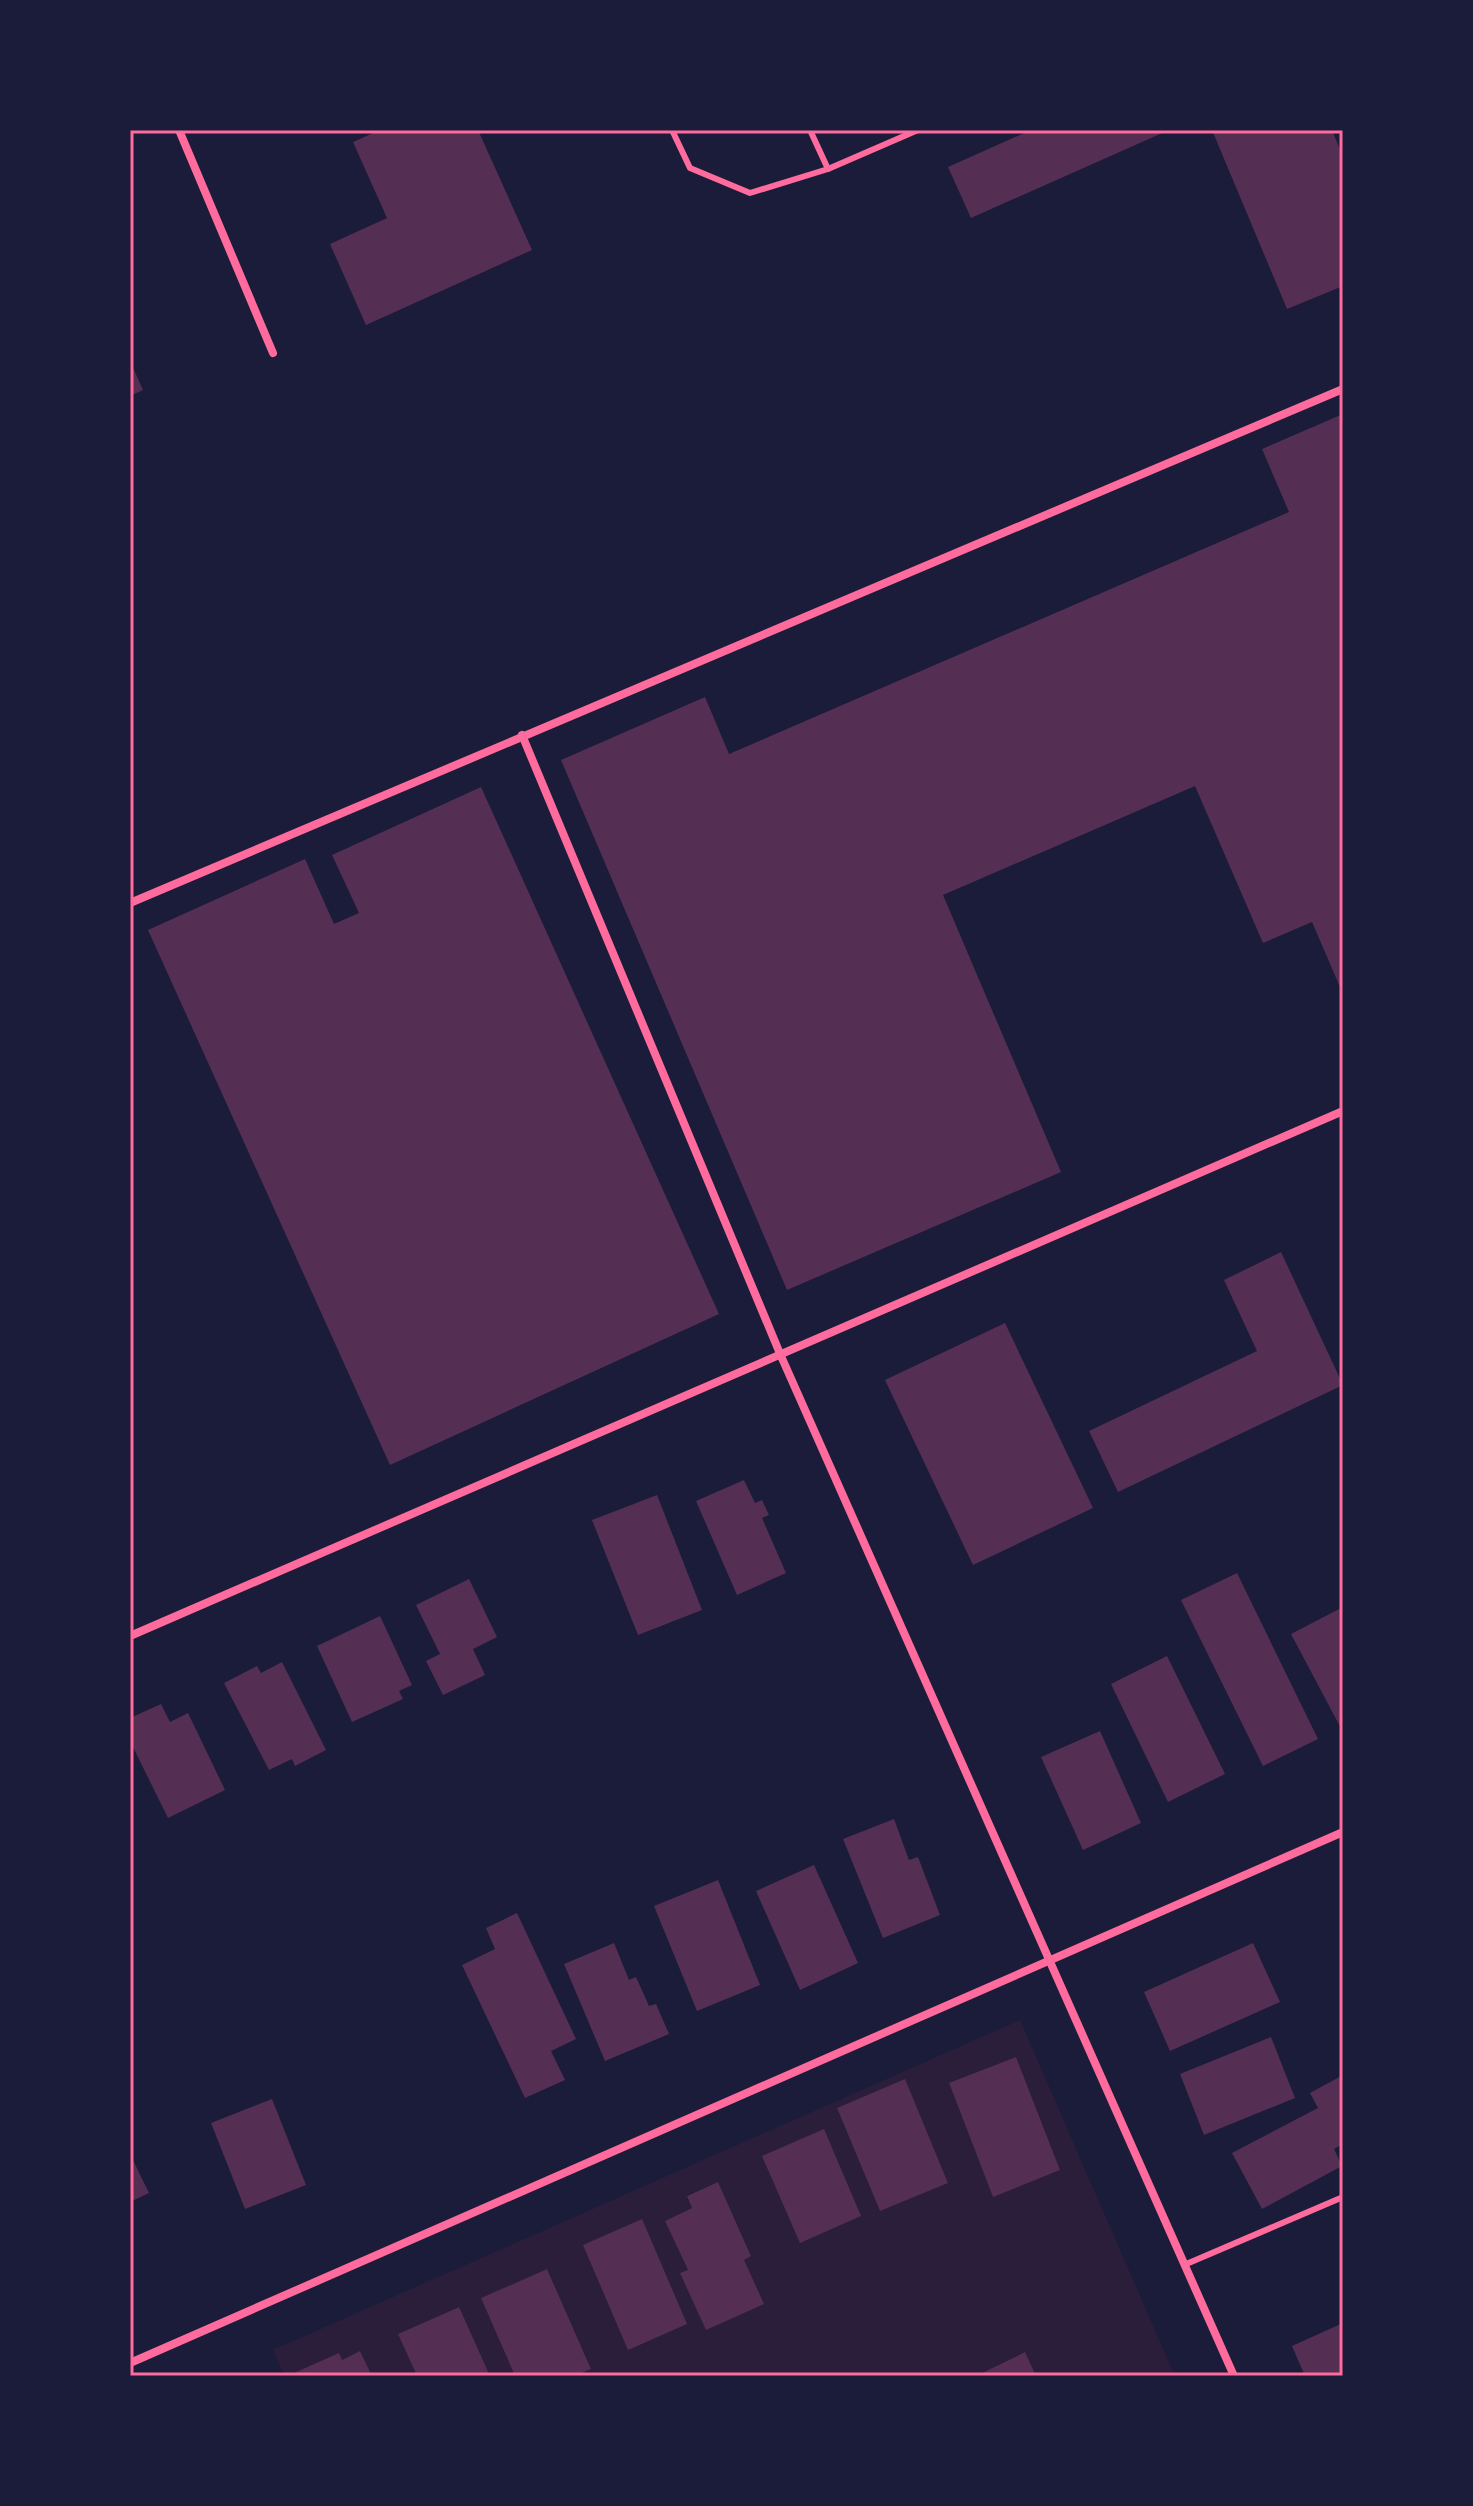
<svg xmlns="http://www.w3.org/2000/svg" width="1473" height="2506" font-family="Georgia,serif">
<style>
.green{fill:#2a1e3b;fill-rule:evenodd}
.building{fill:#542f53}
.lines{fill:none;stroke-linecap:round;stroke-linejoin:round}
.service{stroke:#ff6b9d;stroke-width:6}
.minor{stroke:#ff6b9d;stroke-width:8}
.neatline{fill:none;stroke:#ff6b9d;stroke-width:3}
</style>
<rect width="100%" height="100%" fill="#1b1b3a"/>
<!-- green -->
<path class="green" d="M1020 2020 1175 2376H1036L1024 2352 976 2376H575L591 2369 547 2269 481 2298 515 2376H490L458 2307 398 2334 417 2376H372L360 2351 342 2360 294 2373 295 2376H284L273 2350ZM1016 2057 1060 2170 993 2196 949 2084ZM905 2080 948 2183 880 2211 837 2108ZM718 2182 751 2255 744 2260 688 2270 665 2221 692 2208 687 2195Z"/>
<!-- building -->
<g class="building">
<polygon points="380,130 478,130 532,250 366,325 330,244 387,218 353,142"/>
<polygon points="1031,130 1169,130 971,218 948,167"/>
<polygon points="1212,130 1332,130 1343,157 1343,286 1287,309"/>
<polygon points="130,361 143,390 130,396"/>
<polygon points="1343,414 1343,994 1312,922 1263,943 1195,786 943,895 1061,1172 787,1290 561,760 705,697 729,754 1289,512 1262,449"/>
<polygon points="481,787 719,1314 390,1465 148,930 305,859 334,924 359,913 332,855"/>
<polygon points="1281,1252 1343,1385 1118,1492 1089,1431 1257,1351 1224,1280"/>
<polygon points="1005,1323 1093,1508 973,1565 885,1380"/>
<polygon points="744,1480 755,1503 762,1500 769,1515 762,1518 786,1573 737,1595 696,1501"/>
<polygon points="657,1495 702,1610 638,1635 592,1520"/>
<polygon points="1237,1573 1318,1739 1263,1766 1181,1600"/>
<polygon points="469,1579 497,1637 473,1649 485,1675 443,1695 426,1661 440,1654 416,1605"/>
<polygon points="1343,1607 1343,1732 1291,1634"/>
<polygon points="380,1616 412,1685 399,1691 403,1699 352,1722 317,1646"/>
<polygon points="1167,1656 1225,1774 1168,1802 1111,1684"/>
<polygon points="282,1662 326,1750 295,1766 292,1759 269,1770 224,1683 257,1666 261,1673"/>
<polygon points="161,1704 170,1722 188,1713 225,1790 168,1818 130,1741 130,1718"/>
<polygon points="1100,1731 1141,1823 1083,1850 1041,1757"/>
<polygon points="894,1819 909,1860 918,1857 940,1915 883,1938 843,1839"/>
<polygon points="814,1865 858,1963 800,1990 756,1891"/>
<polygon points="718,1880 760,1985 697,2011 654,1906"/>
<polygon points="517,1913 576,2039 551,2051 565,2080 525,2098 462,1965 495,1949 486,1928"/>
<polygon points="614,1943 629,1980 636,1977 649,2006 656,2004 669,2034 605,2061 564,1964"/>
<polygon points="1253,1943 1280,2002 1170,2051 1144,1992"/>
<polygon points="1271,2037 1295,2098 1204,2135 1180,2074"/>
<polygon points="1016,2057 1060,2170 993,2197 949,2083"/>
<polygon points="1343,2075 1343,2144 1334,2149 1342,2166 1262,2209 1232,2153 1318,2108 1310,2093"/>
<polygon points="905,2079 948,2183 880,2211 837,2108"/>
<polygon points="272,2099 306,2185 245,2209 211,2123"/>
<polygon points="824,2129 861,2216 800,2243 762,2156"/>
<polygon points="130,2154 149,2193 130,2202"/>
<polygon points="718,2182 751,2256 744,2260 764,2304 706,2330 680,2273 688,2270 665,2221 692,2208 687,2196"/>
<polygon points="642,2219 687,2324 628,2350 583,2245"/>
<polygon points="547,2269 591,2369 575,2376 515,2376 481,2298"/>
<polygon points="459,2307 490,2376 417,2376 398,2334"/>
<polygon points="1343,2323 1343,2376 1305,2376 1292,2346"/>
<polygon points="360,2351 372,2376 295,2376 294,2373 339,2353 342,2360"/>
<polygon points="1025,2352 1036,2376 976,2376"/>
</g>
<g class="lines">
<!-- service -->
<g class="service">
<polyline points="672,130 690,168 750,193 828,169 918,130"/>
<polyline points="810,130 828,169"/>
<polyline points="1184,2265 1343,2197"/>
</g>
<!-- minor -->
<g class="minor">
<polyline points="179,130 273,353"/>
<polyline points="522,735 781,1356 1234,2376"/>
<polyline points="130,903 1343,389"/>
<polyline points="130,1636 1343,1111"/>
<polyline points="130,2363 1343,1832"/>
</g>
</g>
<!-- border -->
<rect width="1473" height="2506" fill="none" stroke="#1b1b3a" stroke-width="264"/>
<rect x="132" y="132" width="1209" height="2242" class="neatline"/>
</svg>
